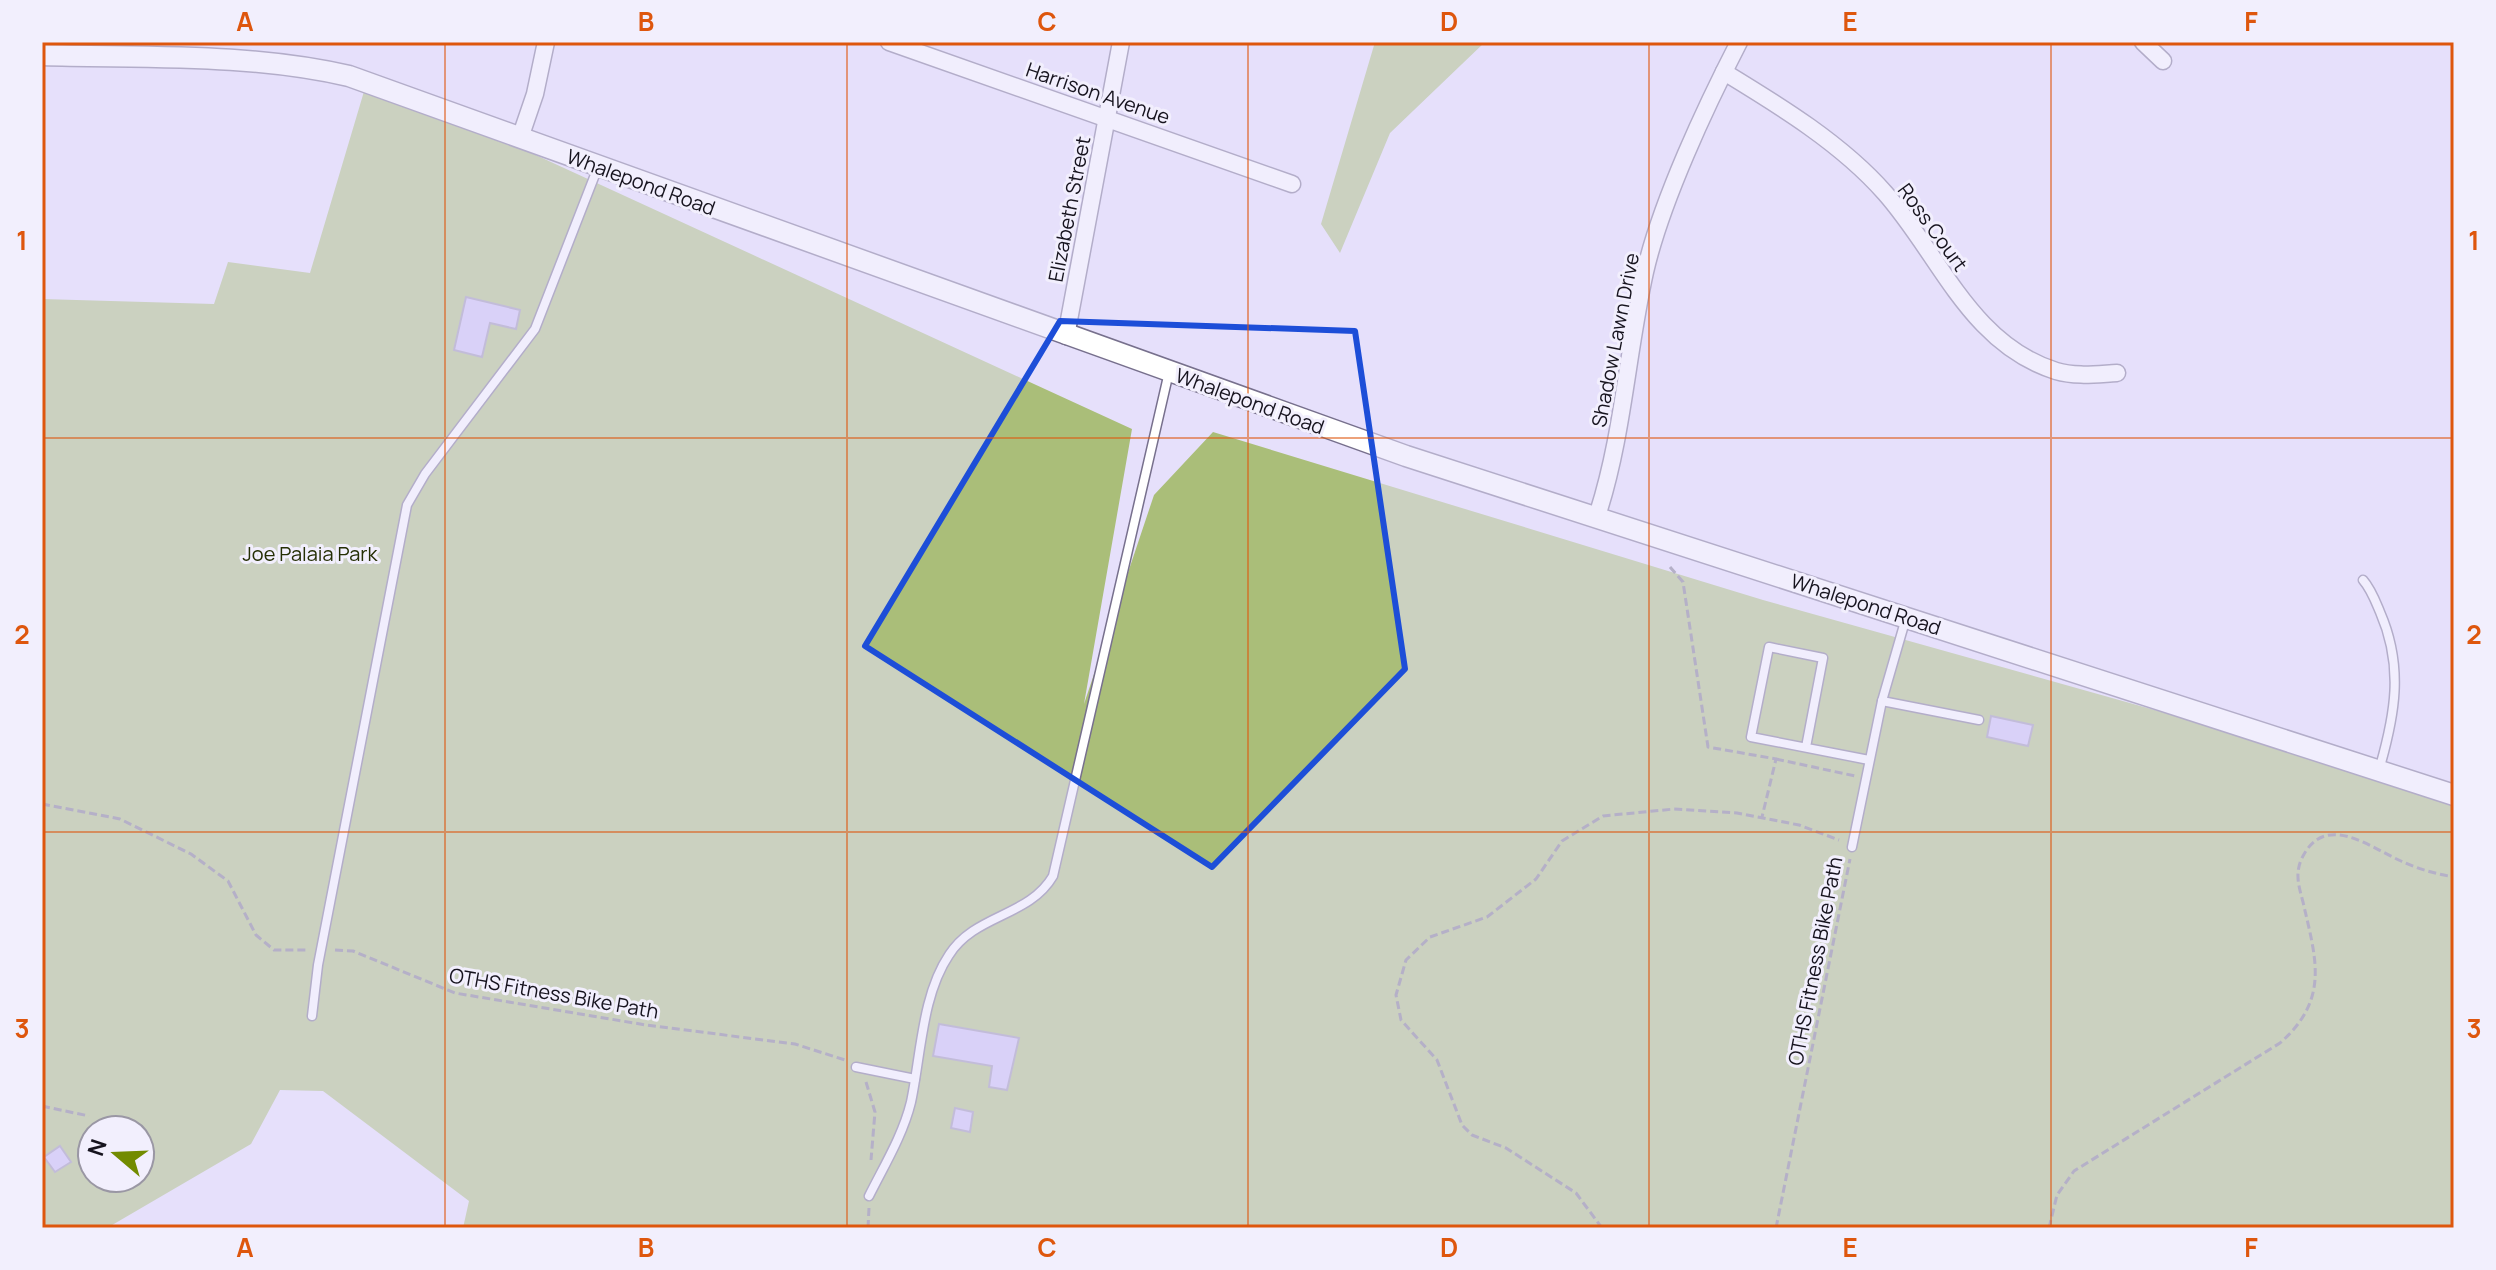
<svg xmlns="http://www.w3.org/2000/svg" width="2496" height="1270" font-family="Manrope,sans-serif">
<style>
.green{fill:#aabe79;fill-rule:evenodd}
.building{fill:#cbbef4;stroke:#9891b0;stroke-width:2}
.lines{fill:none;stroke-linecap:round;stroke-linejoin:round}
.service-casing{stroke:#77708d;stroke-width:11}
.minor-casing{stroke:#77708d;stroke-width:19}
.tertiary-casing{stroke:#77708d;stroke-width:23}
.path{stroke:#7a7689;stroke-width:3;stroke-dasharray:8 4;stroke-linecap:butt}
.service{stroke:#fff;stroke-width:8}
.minor{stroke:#fff;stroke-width:16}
.tertiary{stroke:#fff;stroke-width:20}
.marked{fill:none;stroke:#1d4ed8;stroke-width:6;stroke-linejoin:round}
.grid{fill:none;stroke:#de560d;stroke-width:2;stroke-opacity:0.55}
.labels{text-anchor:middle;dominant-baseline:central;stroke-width:6;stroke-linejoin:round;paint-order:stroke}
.street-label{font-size:20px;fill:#16131e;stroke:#f2effd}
.park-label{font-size:20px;fill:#252f05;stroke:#f2effd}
.neatline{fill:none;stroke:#de560d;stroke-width:3}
.grid-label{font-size:26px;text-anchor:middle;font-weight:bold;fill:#de560d}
</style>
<rect width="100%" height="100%" fill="#e6e0fb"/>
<!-- green -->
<g class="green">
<polygon points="1375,42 1485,42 1390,133 1340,253 1321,224"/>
<path d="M368 78 1132 429 1084 704 1154 495 1213 432 1763 600 2454 794V1228H463L469 1201 323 1091 280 1090 251 1144 107 1228H42V299L214 304 228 262 310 273ZM92 1130H140V1178H92Z"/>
</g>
<!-- building -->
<g class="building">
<polygon points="466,297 520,310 516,329 490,323 482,357 454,350"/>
<polygon points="1991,716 2033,725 2028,746 1987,737"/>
<polygon points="939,1024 1019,1038 1007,1090 989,1087 992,1066 933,1056"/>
<polygon points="955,1108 973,1112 970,1132 951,1128"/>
<polygon points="60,1146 71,1162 55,1172 44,1157"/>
</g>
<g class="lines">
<defs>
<g id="service">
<path d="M2363 580C2371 589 2375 600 2380 612 2404 667 2395 715 2379 770"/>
<polyline points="1882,701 1979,720"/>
<polyline points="1806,747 1823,658 1769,647 1751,737 1869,760"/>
<polyline points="1852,847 1882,701 1906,618"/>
<polyline points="312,1016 318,965 407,505 425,474 535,329 598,167"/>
<polyline points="856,1067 915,1079"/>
<path d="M869 1196C884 1166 903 1135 911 1102 921 1055 922 995 949 955 975 914 1029 917 1053 876L1169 372"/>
</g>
<g id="minor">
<polyline points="889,42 1292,184"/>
<polyline points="2143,42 2163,61"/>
<path d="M1724 72C1780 106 1842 144 1885 193 1940 255 1970 344 2056 371 2076 377 2097 374 2117 373"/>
<polyline points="520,138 535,94 546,42"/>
<polyline points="1066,336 1121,42"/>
<path d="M1597 516C1623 437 1627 353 1645 272 1661 202 1706 106 1739 42"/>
</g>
<path id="tertiary" d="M42 55C144 58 249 53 349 76L1406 456 2454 795"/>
</defs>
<!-- service casing -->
<use href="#service" class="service-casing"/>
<!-- minor casing -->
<use href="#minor" class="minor-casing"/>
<!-- tertiary casing -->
<use href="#tertiary" class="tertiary-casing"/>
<!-- path -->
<g class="path">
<polyline points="1670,567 1683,582 1708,747 1776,759 1762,817"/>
<polyline points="1776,759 1855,776"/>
<polyline points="42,804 120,819 191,854 228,881 256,935 274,950 308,950"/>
<polyline points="335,950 353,951 455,993 646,1025 795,1044 845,1060"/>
<polyline points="866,1082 875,1112 871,1160"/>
<polyline points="42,1106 89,1116"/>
<polyline points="868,1228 869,1208"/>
<polyline points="1602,1228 1576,1193 1506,1148 1472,1135 1462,1125 1437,1060 1401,1020 1396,995 1406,960 1430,937 1487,917 1536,879 1562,841 1603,816 1674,809 1737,813 1799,825 1839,840"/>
<polyline points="1776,1228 1850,859"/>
<path d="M2049 1228 2057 1195 2074 1171 2280 1043C2330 999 2316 959 2303 902 2299 887 2295 875 2301 860 2324 810 2369 847 2401 861 2418 869 2436 874 2454 877"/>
</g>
<!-- service -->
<use href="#service" class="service"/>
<!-- minor -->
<use href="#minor" class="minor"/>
<!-- tertiary -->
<use href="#tertiary" class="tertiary"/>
</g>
<!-- marked area -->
<path d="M0 0H2496V1270H0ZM1060 321 1355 331 1405 669 1212 867 865 646Z" fill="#e6e0fb" fill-opacity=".55" fill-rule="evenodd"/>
<path class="marked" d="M1060 321 1355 331 1405 669 1212 867 865 646Z"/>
<!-- grid -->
<path class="grid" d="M445 42V1228M847 42V1228M1248 42V1228M1649 42V1228M2051 42V1228M42 438H2454M42 832H2454"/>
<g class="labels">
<!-- street labels -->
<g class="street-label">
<text transform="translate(1098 93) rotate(19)">Harrison Avenue</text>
<text transform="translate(641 182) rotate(20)">Whalepond Road</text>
<text transform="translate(1069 209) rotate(-79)">Elizabeth Street</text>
<text transform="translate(1933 227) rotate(54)">Ross Court</text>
<text transform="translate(1615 340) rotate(-79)">Shadow Lawn Drive</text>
<text transform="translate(1250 401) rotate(20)">Whalepond Road</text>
<text transform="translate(1866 604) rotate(18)">Whalepond Road</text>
<text transform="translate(1815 961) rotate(-79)">OTHS Fitness Bike Path</text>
<text transform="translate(554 993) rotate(10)">OTHS Fitness Bike Path</text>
</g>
<!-- park labels -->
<g class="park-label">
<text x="310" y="553">Joe Palaia Park</text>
</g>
</g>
<!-- border -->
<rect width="2496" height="1270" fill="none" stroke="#f2effd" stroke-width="88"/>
<!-- north arrow -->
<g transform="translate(116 1154) rotate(289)"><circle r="38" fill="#f2effd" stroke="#9a97a4" stroke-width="2"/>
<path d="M0-6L14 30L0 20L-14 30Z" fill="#728b00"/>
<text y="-12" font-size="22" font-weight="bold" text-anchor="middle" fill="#16131e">N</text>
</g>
<rect x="44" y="44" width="2408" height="1182" class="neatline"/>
<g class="grid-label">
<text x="245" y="31">A</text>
<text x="646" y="31">B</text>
<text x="1047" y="31">C</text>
<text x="1449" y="31">D</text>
<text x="1850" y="31">E</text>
<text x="2251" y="31">F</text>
<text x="22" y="250">1</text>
<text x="2474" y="250">1</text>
<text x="22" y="644">2</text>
<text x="2474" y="644">2</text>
<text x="22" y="1038">3</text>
<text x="2474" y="1038">3</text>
<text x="245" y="1257">A</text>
<text x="646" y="1257">B</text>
<text x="1047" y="1257">C</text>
<text x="1449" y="1257">D</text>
<text x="1850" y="1257">E</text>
<text x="2251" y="1257">F</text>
</g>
</svg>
